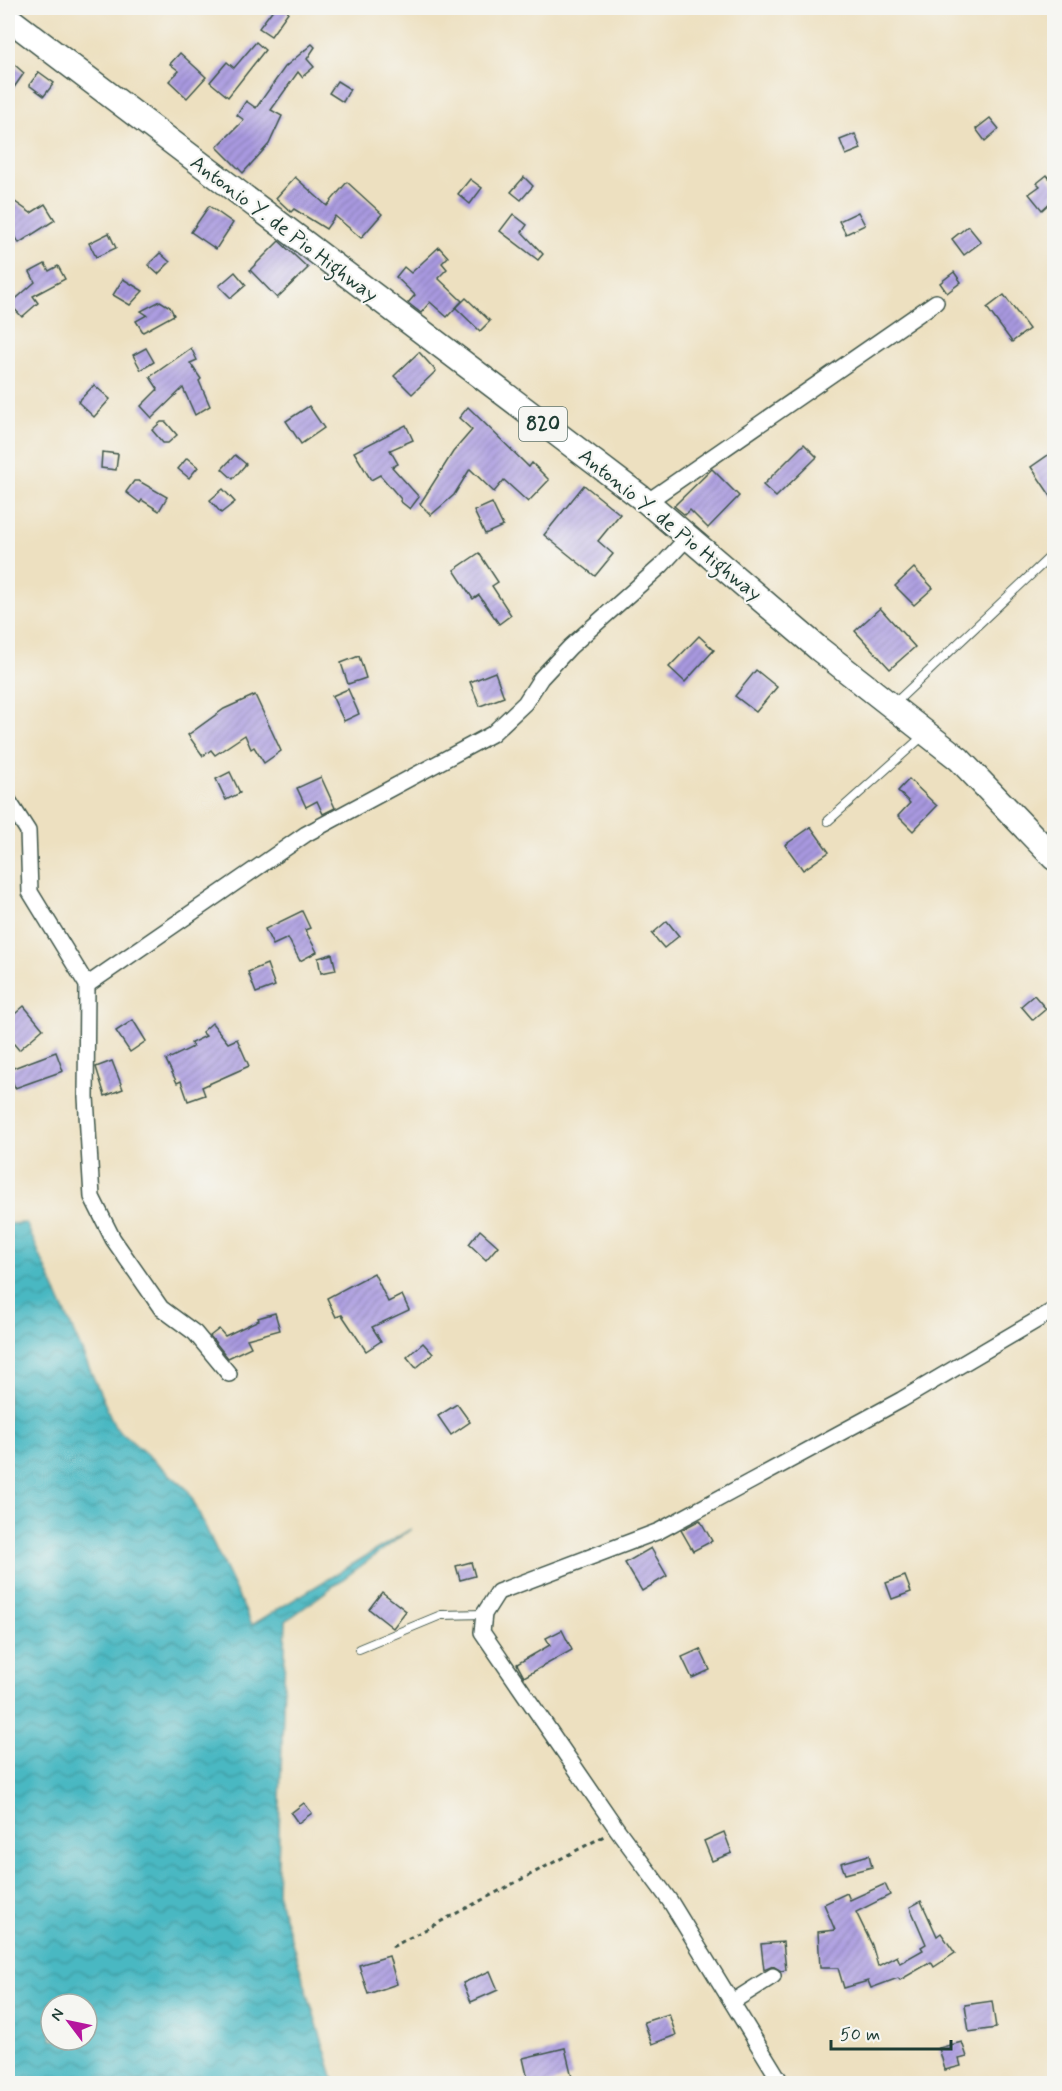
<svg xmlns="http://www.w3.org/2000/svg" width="1062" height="2091" font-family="Mynerve,sans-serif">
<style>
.water{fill:url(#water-waves);stroke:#347a7b;stroke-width:1.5;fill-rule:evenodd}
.building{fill:url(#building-hatch)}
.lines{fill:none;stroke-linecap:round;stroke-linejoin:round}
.service-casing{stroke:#3e5549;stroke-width:10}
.minor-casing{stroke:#3e5549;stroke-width:18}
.trunk-casing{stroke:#3e5549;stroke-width:27}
.path{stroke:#3e5549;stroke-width:3;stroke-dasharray:4.5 4.5;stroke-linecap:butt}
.service{stroke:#fff;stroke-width:8}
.minor{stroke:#fff;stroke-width:15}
.trunk{stroke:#fff;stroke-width:24}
.labels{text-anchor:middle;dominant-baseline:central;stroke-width:4.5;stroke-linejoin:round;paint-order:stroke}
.shield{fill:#f6f6f2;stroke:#60746d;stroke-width:1.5}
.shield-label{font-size:20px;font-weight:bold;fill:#1f3d34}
.street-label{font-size:21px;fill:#1f3d34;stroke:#f6f6f2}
</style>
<defs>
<pattern id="water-waves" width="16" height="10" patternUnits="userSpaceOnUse" patternTransform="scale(1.5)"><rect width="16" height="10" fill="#49b8c2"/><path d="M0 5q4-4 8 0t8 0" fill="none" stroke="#3c979e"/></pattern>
<pattern id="building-hatch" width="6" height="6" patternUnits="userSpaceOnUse" patternTransform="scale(1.5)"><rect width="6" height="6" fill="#a999e0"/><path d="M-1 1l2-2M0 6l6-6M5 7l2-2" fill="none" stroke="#897eb6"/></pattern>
</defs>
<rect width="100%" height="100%" fill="#f6f6f2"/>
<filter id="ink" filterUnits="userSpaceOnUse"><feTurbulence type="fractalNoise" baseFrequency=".0167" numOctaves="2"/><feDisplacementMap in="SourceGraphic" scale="12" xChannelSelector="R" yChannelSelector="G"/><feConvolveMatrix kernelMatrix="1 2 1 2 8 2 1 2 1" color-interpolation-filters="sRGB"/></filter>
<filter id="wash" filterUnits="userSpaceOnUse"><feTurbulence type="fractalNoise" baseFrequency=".008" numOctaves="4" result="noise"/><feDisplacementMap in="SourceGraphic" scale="24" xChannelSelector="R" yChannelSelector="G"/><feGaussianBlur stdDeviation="1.35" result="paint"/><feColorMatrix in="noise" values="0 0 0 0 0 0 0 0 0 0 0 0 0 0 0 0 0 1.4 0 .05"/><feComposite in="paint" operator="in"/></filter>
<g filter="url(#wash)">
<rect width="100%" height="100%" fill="#ede0c0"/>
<!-- water -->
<path class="water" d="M26 1223 115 1427 188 1490 252 1625 411 1529 286 1621 277 1893 335 2083H8V1224ZM51 2004H87V2040H51Z"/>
<g id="blocks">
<!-- building -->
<g class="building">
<polygon points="274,8 291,8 271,36 259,28"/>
<polygon points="256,42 265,50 228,97 210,82 227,62 234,68"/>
<polygon points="312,44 315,47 307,59 314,67 302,77 298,72 271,110 282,116 269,144 243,173 217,147 244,120 237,115 246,101 256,108 285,67"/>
<polygon points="180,53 206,77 187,98 169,81 179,71 170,64"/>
<polygon points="8,59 24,73 8,96"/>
<polygon points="39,72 54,83 44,96 29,85"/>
<polygon points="337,81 350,89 343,102 329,93"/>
<polygon points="990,118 999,129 985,141 976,129"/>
<polygon points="855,134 861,149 846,155 840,140"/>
<polygon points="1047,175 1054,185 1054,199 1042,210 1029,194 1040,186 1037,183"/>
<polygon points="295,177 327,206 347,182 382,214 361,238 335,216 326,229 294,209 291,212 276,198"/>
<polygon points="524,177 533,186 521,200 511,192"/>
<polygon points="470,179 482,188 470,204 458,194"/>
<polygon points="8,197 31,213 45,204 55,220 19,243 8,224"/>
<polygon points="209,206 233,223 216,249 191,232"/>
<polygon points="858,212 865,225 846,234 839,221"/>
<polygon points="513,214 527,225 522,232 543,254 538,260 500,231"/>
<polygon points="968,226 981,242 964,255 952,239"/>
<polygon points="109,233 116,248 96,257 89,243"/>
<polygon points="279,241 308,268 277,298 250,270"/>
<polygon points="439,247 448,257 442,263 447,269 438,278 462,301 447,317 430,302 421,313 408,303 415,295 396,277 404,267 411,273"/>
<polygon points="160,253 170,262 158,274 148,265"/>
<polygon points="45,264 49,271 58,266 65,279 33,296 38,303 22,317 10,304 35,282 30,272"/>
<polygon points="235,272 246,285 231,298 219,286"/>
<polygon points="954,272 961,282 947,293 940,283"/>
<polygon points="123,279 143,291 130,305 113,295"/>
<polygon points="1004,295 1029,329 1012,342 987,308"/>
<polygon points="466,298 490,321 480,331 456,308"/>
<polygon points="160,301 170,307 174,315 143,332 136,321 147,315 141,311"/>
<polygon points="146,348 154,362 141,370 133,355"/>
<polygon points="191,348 197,360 190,363 201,379 199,381 210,406 195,415 183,388 152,418 141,406 158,389 150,377"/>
<polygon points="419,352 436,371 412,394 394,376"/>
<polygon points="94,385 110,399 94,417 78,402"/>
<polygon points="309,406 324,428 301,444 286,421"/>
<polygon points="468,407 529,467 532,463 549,480 528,502 504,480 494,492 470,469 454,495 431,515 420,504 453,452 472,430 459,418"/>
<polygon points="161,422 166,422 177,435 168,443 163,443 152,430"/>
<polygon points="406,425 413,440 390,450 398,464 392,467 419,497 410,509 400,501 401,499 380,475 371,480 354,452"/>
<polygon points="804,444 817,457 776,497 763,485"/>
<polygon points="1054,451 1054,501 1031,467"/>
<polygon points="102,452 118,454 116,470 101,468"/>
<polygon points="235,455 246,464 233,479 222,469"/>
<polygon points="187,458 198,467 189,478 178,469"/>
<polygon points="712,469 739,496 708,528 690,510 685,515 674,506"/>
<polygon points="134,481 139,481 167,497 159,511 142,500 140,503 126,492"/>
<polygon points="584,485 620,514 598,541 613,554 595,576 544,535"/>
<polygon points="223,489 235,502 221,513 210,500"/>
<polygon points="492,503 503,526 485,534 474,511"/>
<polygon points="479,553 498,582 492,586 511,615 499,624 479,595 473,599 454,570"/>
<polygon points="914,568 933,588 914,605 895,586"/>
<polygon points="880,608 915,647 890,669 855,631"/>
<polygon points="699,636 714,650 685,682 669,667"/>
<polygon points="359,656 366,678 348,684 341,663"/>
<polygon points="756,670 777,687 756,712 735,696"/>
<polygon points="495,672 504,697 480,706 470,682"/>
<polygon points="348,689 359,714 344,721 332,696"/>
<polygon points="255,695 281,751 264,763 254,747 251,749 245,735 215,755 211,750 203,756 188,735 224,709"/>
<polygon points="230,772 240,793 226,800 216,779"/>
<polygon points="321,777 335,808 323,814 317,801 306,807 297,788"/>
<polygon points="909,779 937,806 913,831 898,816 910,803 898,791"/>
<polygon points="811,827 829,852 803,870 785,845"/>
<polygon points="302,911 310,928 305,930 317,952 300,961 288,938 273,945 265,929"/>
<polygon points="667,921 679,936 664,948 652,934"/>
<polygon points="332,954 336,970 321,973 318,958"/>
<polygon points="267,964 275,986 256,993 248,972"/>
<polygon points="1034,995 1046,1009 1033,1020 1021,1006"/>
<polygon points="24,1006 43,1029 19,1050 8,1037 8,1020"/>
<polygon points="133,1020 146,1041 130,1052 116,1031"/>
<polygon points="212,1023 228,1043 237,1039 249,1066 202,1087 205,1095 188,1101 181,1081 177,1083 166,1060 193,1047 191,1043 206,1036 202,1032"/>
<polygon points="56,1052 63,1071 15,1088 8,1070"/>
<polygon points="112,1061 123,1089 105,1096 96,1067"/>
<polygon points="480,1230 498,1246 486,1260 469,1244"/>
<polygon points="374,1273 388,1302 402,1295 409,1310 372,1327 381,1341 366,1351 342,1315 336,1317 327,1298"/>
<polygon points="275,1313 280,1330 247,1339 251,1347 228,1358 210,1336 219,1329 225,1336 259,1320 258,1318"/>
<polygon points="423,1343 433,1354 416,1368 407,1357"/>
<polygon points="457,1404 470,1422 451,1435 438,1416"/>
<polygon points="700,1520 712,1541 693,1551 681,1530"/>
<polygon points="651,1548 667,1576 642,1591 625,1563"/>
<polygon points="471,1562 475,1576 460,1580 456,1566"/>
<polygon points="905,1576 911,1592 892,1599 886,1583"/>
<polygon points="382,1592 406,1611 393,1628 369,1609"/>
<polygon points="562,1630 572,1650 524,1677 517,1664 550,1645 546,1638"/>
<polygon points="700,1649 710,1670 692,1678 682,1657"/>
<polygon points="304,1803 312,1813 298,1823 291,1813"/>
<polygon points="724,1832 732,1853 712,1861 704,1841"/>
<polygon points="869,1855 872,1867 845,1874 841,1863"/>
<polygon points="885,1884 890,1895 856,1912 872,1945 878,1966 897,1956 900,1963 923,1950 921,1947 926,1944 910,1907 921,1901 937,1936 941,1933 955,1953 934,1967 931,1962 900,1980 898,1978 871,1988 868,1981 844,1988 838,1968 820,1968 818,1932 835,1930 824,1904 847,1893 850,1900"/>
<polygon points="783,1942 786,1970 781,1971 773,1966 764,1970 761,1944"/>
<polygon points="389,1956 397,1984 368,1994 359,1965"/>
<polygon points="490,1971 498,1990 471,2002 463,1983"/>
<polygon points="992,2001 996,2028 969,2032 965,2005"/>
<polygon points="669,2014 676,2035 652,2044 644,2022"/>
<polygon points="962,2042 967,2057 959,2059 961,2066 945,2070 939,2048"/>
<polygon points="565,2048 572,2077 546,2084 529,2084 523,2058"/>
</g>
</g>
</g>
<g filter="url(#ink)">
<use href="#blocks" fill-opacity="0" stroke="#3e5549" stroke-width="1.5"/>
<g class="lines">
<defs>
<g id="service">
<polyline points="894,704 1054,553"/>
<polyline points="828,821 923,736"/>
<polyline points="359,1649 441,1615 484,1614"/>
</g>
<g id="minor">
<polyline points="647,502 936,302"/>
<polyline points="8,800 28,831 30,892 87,985 86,1097 92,1197 113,1239 161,1308 195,1333 229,1374"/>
<polyline points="87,985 306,834 492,734 525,703 541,678 570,647 662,565 687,538"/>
<polyline points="732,2002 773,1976"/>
<polyline points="782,2084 670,1901 617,1829 482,1632 484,1614 498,1592 659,1531 901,1400 1054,1310"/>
</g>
<polyline id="trunk" points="8,18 647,502 819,649 959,759 1054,858"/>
</defs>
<!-- service casing -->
<use href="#service" class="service-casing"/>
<!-- minor casing -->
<use href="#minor" class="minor-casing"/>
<!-- trunk casing -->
<use href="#trunk" class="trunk-casing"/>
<!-- path -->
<g class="path">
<polyline points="8,862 13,869"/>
<polyline points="392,1947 606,1835"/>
</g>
<!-- service -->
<use href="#service" class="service"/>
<!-- minor -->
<use href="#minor" class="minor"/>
<!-- trunk -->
<use href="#trunk" class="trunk"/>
</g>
</g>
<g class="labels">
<!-- shield labels -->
<rect class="shield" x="519" y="407" width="48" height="34" rx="4.5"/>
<g class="shield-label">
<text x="543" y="424">820</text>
</g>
<!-- street labels -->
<g class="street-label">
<text transform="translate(284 229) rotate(37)">Antonio Y. de Pio Highway</text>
<text transform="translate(670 525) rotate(39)">Antonio Y. de Pio Highway</text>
</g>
</g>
<!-- margin -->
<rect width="1062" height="2091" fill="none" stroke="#f6f6f2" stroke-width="30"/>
<!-- north arrow -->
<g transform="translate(69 2022) rotate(302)"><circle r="28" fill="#f6f6f2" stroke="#a0aca6" stroke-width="1.5"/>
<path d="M0-4.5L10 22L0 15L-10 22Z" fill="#b5179e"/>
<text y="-9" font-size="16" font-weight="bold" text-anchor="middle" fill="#1f3d34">N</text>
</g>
<!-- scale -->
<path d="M831 2040v9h120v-9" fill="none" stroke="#1f3d34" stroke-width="3"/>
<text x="840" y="2040" font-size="18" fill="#1f3d34" stroke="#f6f6f2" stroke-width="4.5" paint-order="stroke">50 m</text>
</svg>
